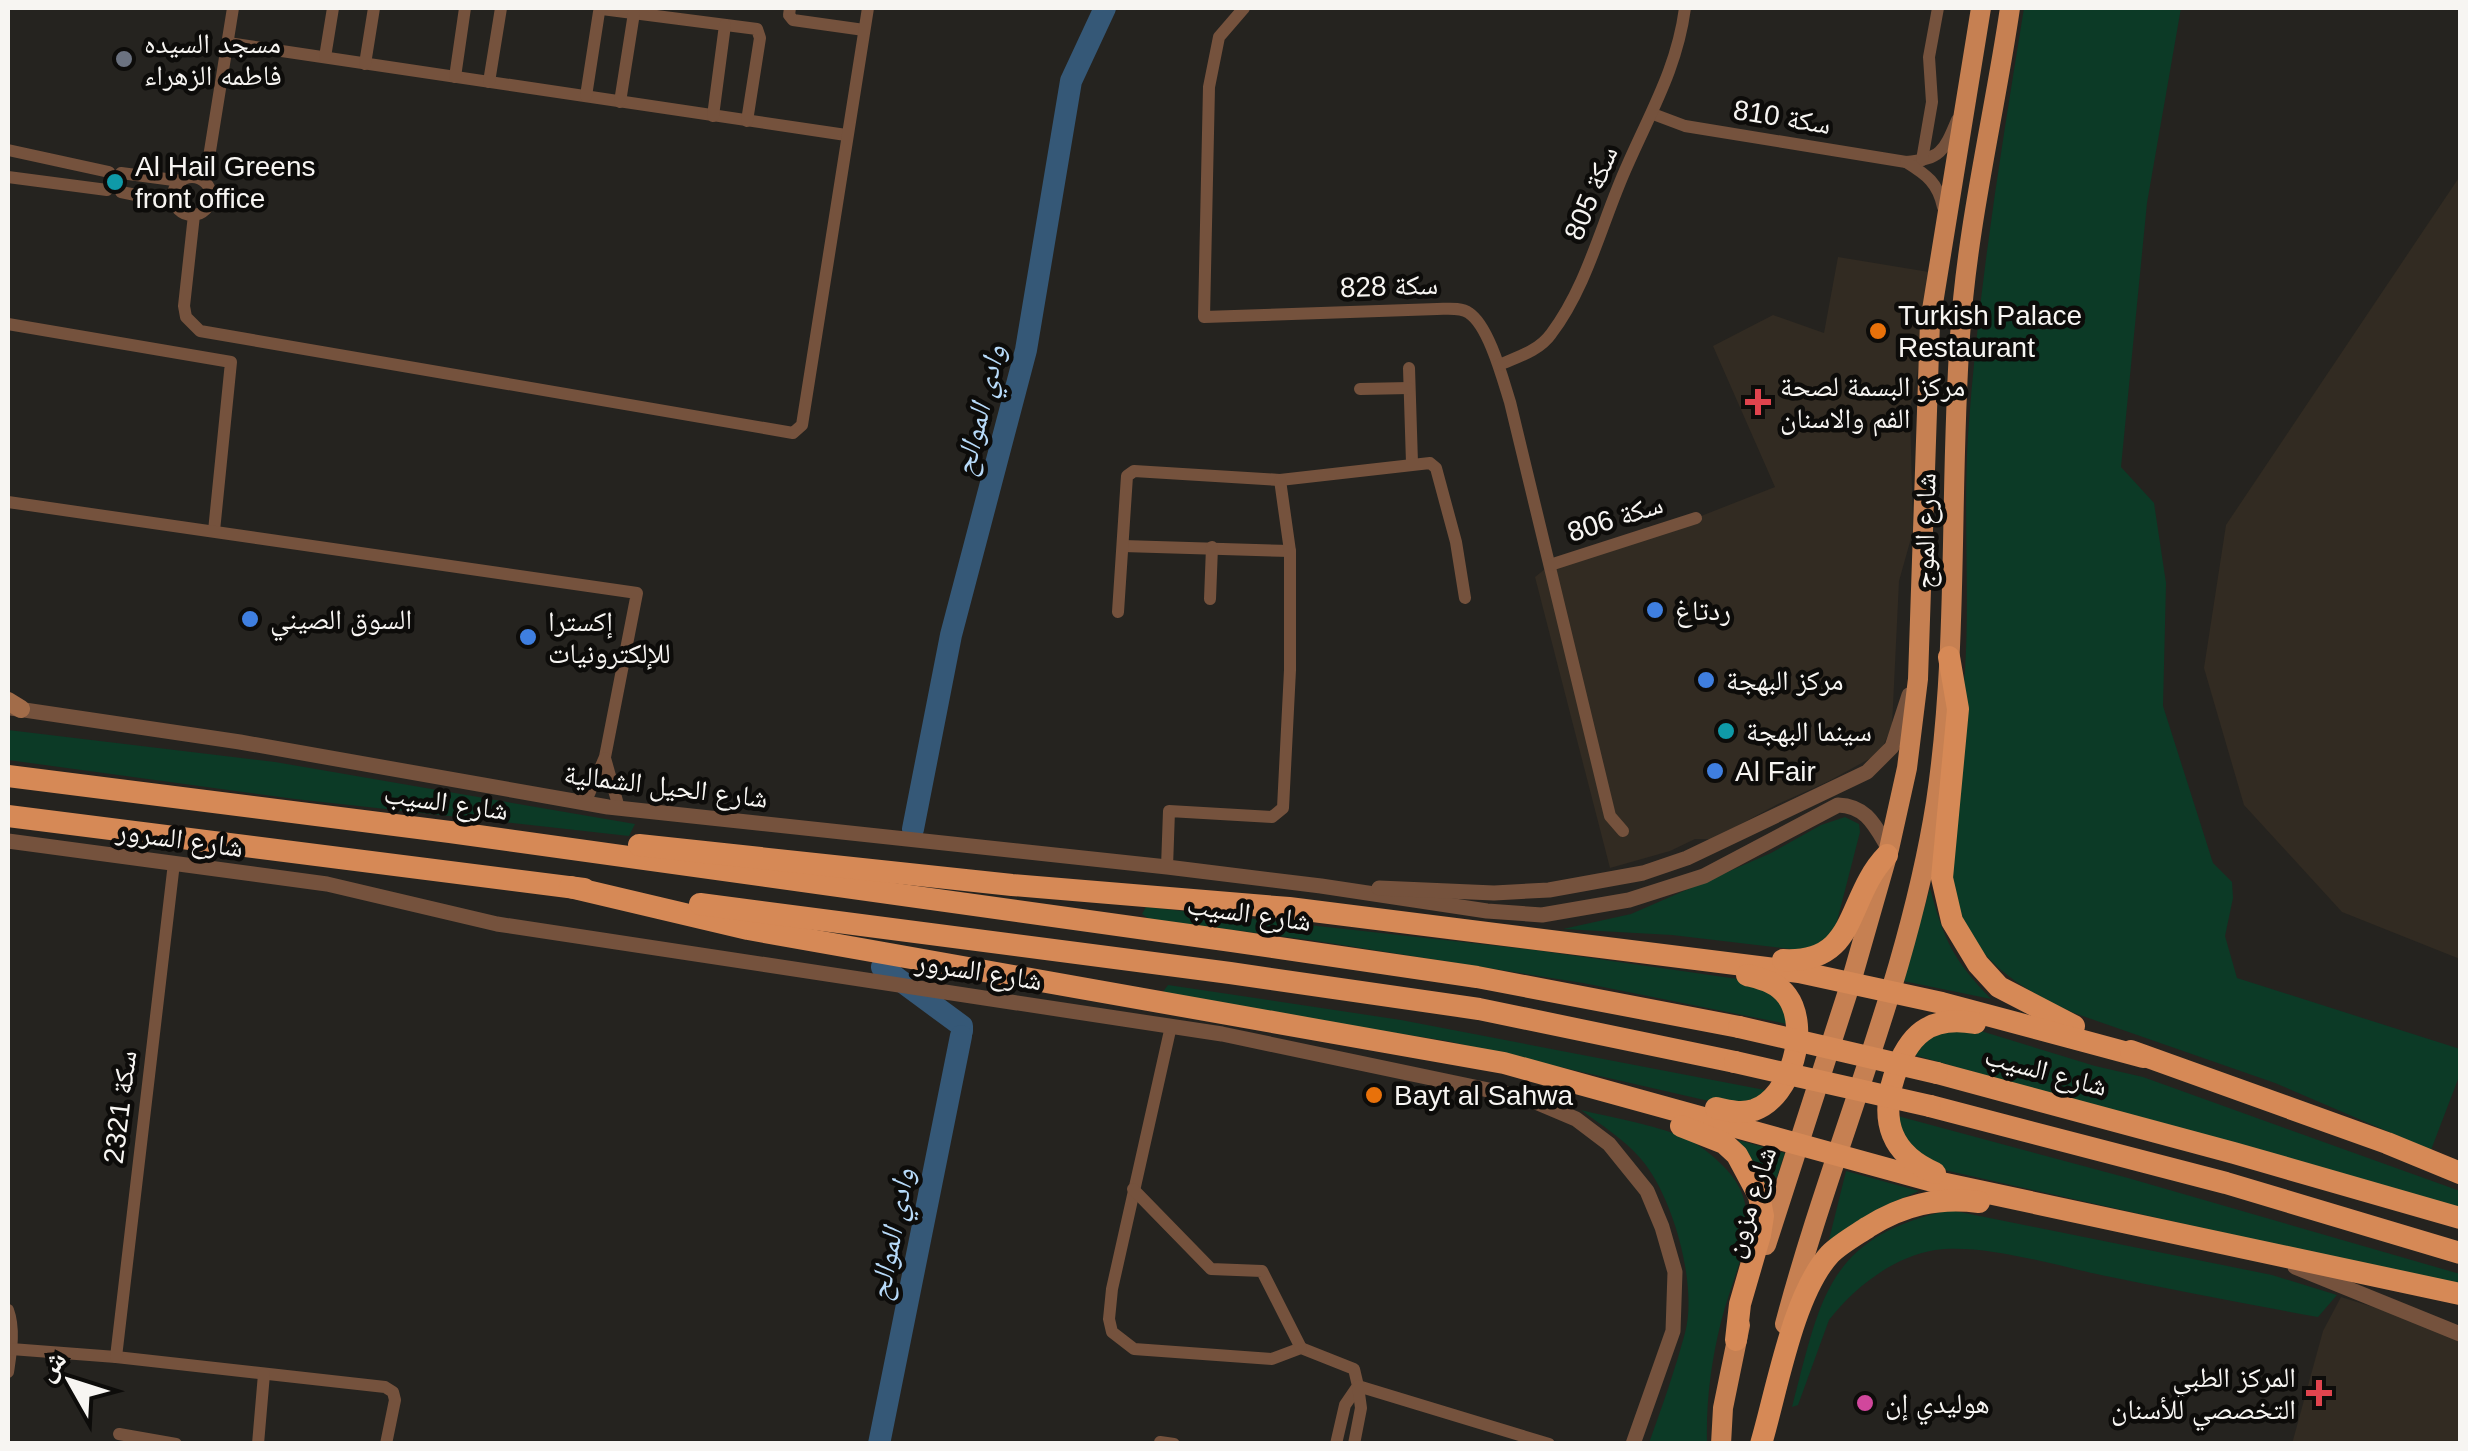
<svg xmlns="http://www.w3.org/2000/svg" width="2468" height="1451" font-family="Arial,'Noto Naskh Arabic',sans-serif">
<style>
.built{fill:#322b22}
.green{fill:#0c3a26}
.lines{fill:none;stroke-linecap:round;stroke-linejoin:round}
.river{stroke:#355877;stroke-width:22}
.minor{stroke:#75523d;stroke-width:12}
.tertiary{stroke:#75523d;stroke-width:15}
.secondary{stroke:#a26c49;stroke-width:18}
.primary{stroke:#c68052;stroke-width:20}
.trunk{stroke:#d68956;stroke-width:22}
.trunk-bridge{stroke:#d68956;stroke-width:22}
.worship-dot{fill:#6b7280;stroke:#0d0c0a;stroke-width:4}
.culture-dot{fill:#0f9aa8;stroke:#0d0c0a;stroke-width:4}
.food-dot{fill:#e8710a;stroke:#0d0c0a;stroke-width:4}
.health-dot{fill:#e0444e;stroke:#0d0c0a;stroke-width:4}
.shop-dot{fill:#3f7fe0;stroke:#0d0c0a;stroke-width:4}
.hotel-dot{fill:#d1479c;stroke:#0d0c0a;stroke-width:4}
.labels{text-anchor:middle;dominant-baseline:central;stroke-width:9;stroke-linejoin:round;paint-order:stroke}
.poi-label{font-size:28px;fill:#f7f5f2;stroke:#0d0c0a;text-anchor:start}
.street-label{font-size:28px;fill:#f7f5f2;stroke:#0d0c0a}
.water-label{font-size:30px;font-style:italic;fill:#b7daf9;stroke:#0d0c0a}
</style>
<rect width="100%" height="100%" fill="#25231f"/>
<!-- built -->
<g class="built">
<polygon points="2460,176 2460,959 2342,912 2244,805 2204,668 2226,525"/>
<polygon points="1838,257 1929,272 1923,344 1910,409 1913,531 1899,581 1892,726 1880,753 1829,781 1778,804 1713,839 1695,839 1670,851 1610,868 1535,577 1550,565 1696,518 1775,487 1713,346 1773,315 1824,333"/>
<polygon points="2341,1297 2460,1334 2460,1443 2292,1444 2323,1331"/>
</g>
<!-- green -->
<g class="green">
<path d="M2024 8H2181L2147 203 2121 467 2154 503 2166 583 2163 706 2213 863 2232 882 2233 898 2225 936 2237 978 2460 1049V1074L2431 1150 2275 1083 2074 1013C2022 990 1975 961 1956 904 1947 879 1953 846 1955 821 1958 770 1961 720 1965 670 1970 592 1963 513 1968 435 1978 291 2001 150 2024 8Z"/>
<polygon points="8,730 275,762 635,824 629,836 295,799 8,760"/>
<polygon points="1845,817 1859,824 1860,832 1835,929 1831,937 1807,951 1672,935 1563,929 1631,914 1771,853 1821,825"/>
<path d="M1930 888C1944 941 1953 959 1991 999L1903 981Z"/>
<polygon points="1146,907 1535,950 1738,979 1772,987 1792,1025 1583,983 1310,940 1149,919 1142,914"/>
<polygon points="1168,985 1401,1020 1770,1091 1758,1100 1722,1104 1447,1041 1207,1004 1162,993"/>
<polygon points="1981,1031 2095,1066 2143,1077 2460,1191 2460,1211 1911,1054 1937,1032"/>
<path d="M1581 1110C1613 1118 1647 1123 1678 1135 1697 1142 1713 1155 1727 1170 1769 1215 1733 1271 1721 1322 1711 1362 1706 1402 1707 1443H1649C1662 1407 1675 1370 1685 1333 1698 1285 1673 1196 1641 1159 1624 1139 1601 1125 1581 1110Z"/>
<polygon points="1894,1115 2128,1178 2460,1274 2460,1286 1940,1169 1909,1152"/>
<polygon points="1738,1140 1785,1153 1769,1199"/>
<polygon points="1846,1171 1919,1191 1880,1208 1827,1248"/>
<path d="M1950 1210 2272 1275 2337 1295 2318 1317C2246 1304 2173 1290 2101 1275 2054 1265 1982 1243 1935 1250 1893 1257 1855 1287 1829 1320L1798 1405 1792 1407C1821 1298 1826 1237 1950 1210Z"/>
</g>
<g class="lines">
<!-- river -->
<g class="river">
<polyline points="913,829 951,635 1026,350 1071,81 1105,8"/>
<polyline points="882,967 962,1026 962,1031"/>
<polyline points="879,1444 961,1036"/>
</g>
<!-- minor -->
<g class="minor">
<polyline points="790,8 789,15 793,20 864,30"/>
<path d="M1244 8 1219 37 1209 87 1204 317 1437 309C1447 309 1461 307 1469 313 1489 326 1503 380 1510 402L1610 816 1623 831"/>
<polyline points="228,43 846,135"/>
<polyline points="325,57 333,8"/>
<polyline points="365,64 374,8"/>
<polyline points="455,77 465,8"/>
<polyline points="489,82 501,8"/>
<polyline points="586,96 599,12 602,9 757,29 760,38 747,121"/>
<polyline points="620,102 634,13"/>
<path d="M1653 114 1685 126 1906 162C1941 159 1944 151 1957 120"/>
<polyline points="713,116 725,25"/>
<polyline points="8,150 109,172"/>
<polyline points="1922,160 1932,102 1929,57 1938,8"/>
<path d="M1906 162C1927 175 1938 183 1943 207"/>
<polyline points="121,173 181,181"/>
<polyline points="8,177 107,190"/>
<circle cx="192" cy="196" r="19"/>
<polyline points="205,182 233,8"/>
<polyline points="121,192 175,203"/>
<polyline points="194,215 184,306 186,317 200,331 793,433 802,425 868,8"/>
<polyline points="8,324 231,362 214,531"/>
<path d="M1499 365C1517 357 1539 351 1551 334 1588 285 1602 221 1627 166 1651 111 1677 68 1685 8"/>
<polyline points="1409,368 1412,463"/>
<polyline points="1360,389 1409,388"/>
<polyline points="8,502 637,593 605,757 585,803"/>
<polyline points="1123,546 1290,551"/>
<polyline points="1550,565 1696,518"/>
<polyline points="1210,599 1212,547"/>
<polyline points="1118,612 1127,476 1134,471 1280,480 1430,463 1436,468 1456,542 1465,598"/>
<polyline points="605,758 619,808"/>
<polyline points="1167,867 1169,811 1272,817 1283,808 1290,670 1290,551 1280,480"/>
<polyline points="1171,1026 1112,1289 1109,1319 1112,1332 1134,1349 1272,1359 1301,1348 1354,1369 1358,1386 1345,1405 1336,1444"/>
<polyline points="1133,1189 1211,1269 1262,1271 1301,1348"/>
<path d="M8 1310C15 1329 11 1352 8 1372"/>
<polyline points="11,1349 116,1357 385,1387 393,1392 395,1400 386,1444"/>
<polyline points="116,1357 174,863"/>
<polyline points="119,1434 176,1444"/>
<polyline points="1160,1442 1174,1444"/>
<polyline points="258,1444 264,1374"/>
<polyline points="1354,1444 1361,1408 1358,1386 1549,1444"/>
</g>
<!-- tertiary -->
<g class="tertiary">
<path d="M11 708 240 742 608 807 1167 867 1321 886 1487 911 1542 915 1629 900 1704 876 1838 805C1867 806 1875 826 1889 849"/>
<polyline points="8,841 327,884 497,924 1222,1034 1526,1098 1576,1119 1609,1144 1647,1191 1662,1227 1675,1272 1673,1331 1633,1444"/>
<polyline points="1379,888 1494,893 1549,890 1643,873 1687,858 1867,772 1892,747 1909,695"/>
<polyline points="2295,1267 2460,1334"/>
</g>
<!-- secondary -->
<polyline class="secondary" points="8,701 21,709"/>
<!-- primary -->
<g class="primary">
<polyline points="1766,1245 1851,982 1889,849 1907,768 1918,679 1930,322 1981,8"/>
<path d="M1785 1324C1831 1150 1908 981 1936 802 1959 648 1949 491 1960 336 1967 225 1994 117 2010 8"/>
<polyline points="1721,1444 1723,1408 1740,1325"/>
</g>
<!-- trunk -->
<g class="trunk">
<polyline points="1949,657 1958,709 1942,878 1952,921 1978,964 1999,987 2074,1026"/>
<polyline points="8,776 450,832 1232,941 1477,977 1739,1027"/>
<polyline points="8,816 584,889"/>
<polyline points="639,845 1012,885 1289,908 1799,972 1942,1003 2143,1057"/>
<polyline points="570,887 748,929 1504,1063 1932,1181 2460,1294"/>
<polyline points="700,904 1230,973 1479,1009 1735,1062"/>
<path d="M1783 960C1859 964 1845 898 1887 855"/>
<polyline points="2131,1051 2387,1143 2460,1173"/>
<polyline points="1937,1073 2234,1153 2460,1218"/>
<polyline points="1930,1106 2226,1183 2460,1253"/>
<path d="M1716 1108C1729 1111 1741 1114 1754 1110 1792 1097 1810 1027 1787 996 1777 982 1762 979 1747 975"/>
<polyline points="1681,1126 1724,1143 1737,1155 1759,1196 1763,1216 1760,1235 1740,1304 1736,1340"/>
<path d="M1935 1173C1891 1154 1880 1121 1894 1077 1908 1035 1929 1015 1975 1023"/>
<path d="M1761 1444C1777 1390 1793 1294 1830 1254 1840 1244 1856 1235 1868 1227 1903 1205 1937 1197 1979 1202"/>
</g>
<!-- trunk-bridge -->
<g class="trunk-bridge">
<polyline points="1739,1027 1937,1073"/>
<polyline points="1735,1062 1930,1106"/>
</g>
</g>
<!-- markers -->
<circle class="worship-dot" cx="124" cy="59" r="10"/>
<g class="culture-dot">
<circle cx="115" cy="182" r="10"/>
<circle cx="1726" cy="731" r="10"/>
</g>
<g class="food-dot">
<circle cx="1878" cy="331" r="10"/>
<circle cx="1374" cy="1095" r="10"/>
</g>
<g class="health-dot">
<path d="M1753 387h10v10h10v10h-10v10h-10v-10h-10v-10h10z"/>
<path d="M2314 1378h10v10h10v10h-10v10h-10v-10h-10v-10h10z"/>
</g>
<g class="shop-dot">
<circle cx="1655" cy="610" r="10"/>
<circle cx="250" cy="619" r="10"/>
<circle cx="528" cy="637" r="10"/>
<circle cx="1706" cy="680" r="10"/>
<circle cx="1715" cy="771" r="10"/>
</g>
<circle class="hotel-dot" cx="1865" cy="1403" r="10"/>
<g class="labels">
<!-- poi labels -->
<g class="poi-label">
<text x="144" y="43">مسجد السيده<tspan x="144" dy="32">فاطمه الزهراء</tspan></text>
<text x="135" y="166">Al Hail Greens<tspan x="135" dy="32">front office</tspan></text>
<text x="1898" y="315">Turkish Palace<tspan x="1898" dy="32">Restaurant</tspan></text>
<text x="1780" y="386">مركز البسمة لصحة<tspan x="1780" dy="32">الفم والاسنان</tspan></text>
<text x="1675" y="610">ردتاغ</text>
<text x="270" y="619">السوق الصيني</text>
<text x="548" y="621">إكسترا<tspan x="548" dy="32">للإلكترونيات</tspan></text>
<text x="1726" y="680">مركز البهجة</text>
<text x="1746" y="731">سينما البهجة</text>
<text x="1735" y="771">Al Fair</text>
<text x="1394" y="1095">Bayt al Sahwa</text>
<text x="2296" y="1377" text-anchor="end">المركز الطبي<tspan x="2296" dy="32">التخصصي للأسنان</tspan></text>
<text x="1885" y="1403">هوليدي إن</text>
</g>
<!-- street labels -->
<g class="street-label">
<text transform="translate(1782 117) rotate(9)">سكة 810</text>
<text transform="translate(1591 193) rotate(-68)">سكة 805</text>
<text transform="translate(1389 286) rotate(-2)">سكة 828</text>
<text transform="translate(1615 518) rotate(-18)">سكة 806</text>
<text transform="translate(1925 531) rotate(-89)">شارع الموج</text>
<text transform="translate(666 786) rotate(7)">شارع الحيل الشمالية</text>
<text transform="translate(446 802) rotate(8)">شارع السيب</text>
<text transform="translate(180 839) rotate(8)">شارع السرور</text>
<text transform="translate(1249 913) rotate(8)">شارع السيب</text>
<text transform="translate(979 971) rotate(9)">شارع السرور</text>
<text transform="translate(2046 1071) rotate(15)">شارع السيب</text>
<text transform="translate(120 1107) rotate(-83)">سكة 2321</text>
<text transform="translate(1750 1202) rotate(-72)">شارع مزون</text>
</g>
<!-- water labels -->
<g class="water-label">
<text transform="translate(979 410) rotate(-76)">وادي الموالح</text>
<text transform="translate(891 1234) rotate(-79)">وادي الموالح</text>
</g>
</g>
<!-- border -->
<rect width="2468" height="1451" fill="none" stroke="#f7f5f2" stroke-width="20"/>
<!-- north arrow -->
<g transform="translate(70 1381) rotate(309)" stroke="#0d0c0a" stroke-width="8" paint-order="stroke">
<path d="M0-8L18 38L0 25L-18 38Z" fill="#f7f5f2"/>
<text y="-15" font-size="28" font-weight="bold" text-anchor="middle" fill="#f7f5f2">ش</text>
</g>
</svg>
